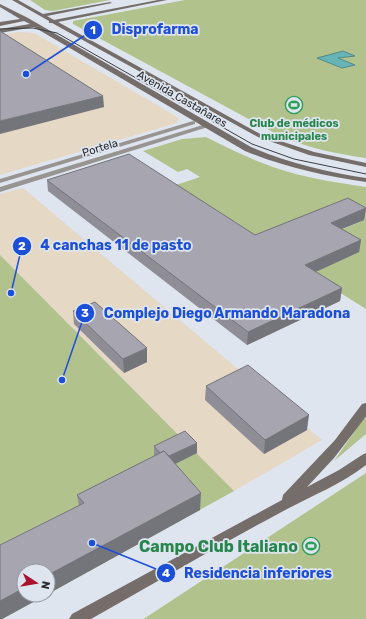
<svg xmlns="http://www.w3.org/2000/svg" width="366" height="619" font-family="Rubik,sans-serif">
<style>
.industrial{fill:#e5d8c5}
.green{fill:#b2c28d}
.water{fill:#66b4b5;stroke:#538b8c}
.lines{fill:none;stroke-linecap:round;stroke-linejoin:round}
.street{fill:#989491;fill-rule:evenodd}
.secondary{fill:#746d69;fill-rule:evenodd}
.tram{stroke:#3c3f43;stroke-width:1}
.wall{fill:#8f8e97}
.shaded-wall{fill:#74747b}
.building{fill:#a6a5b0;stroke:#74747b}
.labels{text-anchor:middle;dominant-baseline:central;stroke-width:3.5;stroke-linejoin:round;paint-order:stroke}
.far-street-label{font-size:11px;fill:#272a2d;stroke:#dee5ef}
.far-leisure-label{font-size:11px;font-weight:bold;fill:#27864d;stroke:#dee5ef}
.near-leisure-label{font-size:16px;font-weight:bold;fill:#27864d;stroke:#dee5ef;text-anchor:end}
.leader{fill:none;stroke:#1d4ed8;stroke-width:1.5}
.callout-dot{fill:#1d4ed8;stroke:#dee5ef;stroke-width:1.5}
.mark-label{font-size:12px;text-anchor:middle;font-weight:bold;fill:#fff}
.callout-label{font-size:14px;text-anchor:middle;font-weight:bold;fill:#1d4ed8;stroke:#dee5ef;stroke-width:3.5;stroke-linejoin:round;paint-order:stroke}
</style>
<rect width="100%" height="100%" fill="#dee5ef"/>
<!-- industrial -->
<g class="industrial">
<polygon points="18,32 34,33 179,118 177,123 0,175 0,35"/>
<polygon points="23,188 322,440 234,491 0,255 0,194"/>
</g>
<!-- green -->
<g class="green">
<polygon points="30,0 110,0 53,11 45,10"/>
<path d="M185 0H366V158C337 154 309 148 282 137L73 24V21Z"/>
<path d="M206 137C228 148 250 159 273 167 303 178 335 182 366 187V309L310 274 358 252 329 235 364 220 264 243 173 186 200 177 187 169 178 172 143 151 182 139Z"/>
<polygon points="0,255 234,491 48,594 48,571 24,571 24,595 46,595 2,619 0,619"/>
<polygon points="366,415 366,434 334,461"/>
<polygon points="366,473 366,619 144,619 145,618"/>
</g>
<!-- water -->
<polygon class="water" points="343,51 355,56 338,58 355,65 342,68 317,58"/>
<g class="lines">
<!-- street -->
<g class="street">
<polygon points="193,121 195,122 195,124 0,183 0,179"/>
<polygon points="206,124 209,126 208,127 0,192 0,187"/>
</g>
<!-- secondary -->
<g class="secondary">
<polygon points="12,0 18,0 43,14 110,2 112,3 47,16 54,20 158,0 167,0 58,22 262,135 314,152 366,163 366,167 309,155 258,137 52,23 49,23 49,21"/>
<path d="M0 4 28 18 251 147C288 163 326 172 366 178V182C324 176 284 167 245 151L34 27 0 33V29L30 24 24 21 0 26V22L20 19 0 7Z"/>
<path d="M366 403V416L361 423 334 458 307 487 339 470 362 455 366 453V465C339 486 306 498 276 515 214 548 153 584 91 619H69L72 614 282 500 283 495 335 440 362 404Z"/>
</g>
<!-- tram -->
<polyline class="tram" points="0,29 33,28 57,33 252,144 294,159 366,174"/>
</g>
<!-- wall -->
<g class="wall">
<polygon points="47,180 255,235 366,208 364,220 342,229 361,240 359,252 316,272 342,288 340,301 247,345 48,191"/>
<polygon points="73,311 147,348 147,362 124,373 74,324"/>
<polygon points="206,386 307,430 264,454 205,400"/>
<polygon points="154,446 197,453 175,464 200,510 24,595 46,595 2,619 79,506 77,495 154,456"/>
</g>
<!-- shaded-wall -->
<g class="shaded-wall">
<polygon points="103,96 104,107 0,134 0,121"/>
<polygon points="366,208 364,220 329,234 331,223"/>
<polygon points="361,240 359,252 304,277 305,265"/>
<polygon points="342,288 340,301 247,345 248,332"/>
<polygon points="147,348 147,362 124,373 123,359"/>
<polygon points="309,415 307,430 264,454 265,440"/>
<polygon points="197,443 197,453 165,469 165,458"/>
<polygon points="201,493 200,510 48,594 48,575"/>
<polygon points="24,588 24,595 46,595 2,619 0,619 0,601"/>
</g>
<!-- building -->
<g class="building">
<polygon points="0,31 103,96 0,121"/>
<polygon points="129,154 255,235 348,198 366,208 331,223 361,240 305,265 342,288 248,332 47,180"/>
<polygon points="95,302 147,348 123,359 73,311"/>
<polygon points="248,365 309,415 265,440 206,386"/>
<polygon points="185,431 197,443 169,456 164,451 160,453 154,446"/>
<polygon points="164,451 201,493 48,575 48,571 24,571 24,588 0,601 0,545 84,503 77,495"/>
</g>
<!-- icons -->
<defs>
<symbol id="stadium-ring" viewBox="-11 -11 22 22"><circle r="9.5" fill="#dee5ef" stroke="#2e9e5b" stroke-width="1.5"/><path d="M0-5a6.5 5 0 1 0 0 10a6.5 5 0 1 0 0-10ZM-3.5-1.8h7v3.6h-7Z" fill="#2e9e5b"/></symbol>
</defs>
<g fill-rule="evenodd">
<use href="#stadium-ring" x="284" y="95" width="20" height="20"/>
<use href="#stadium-ring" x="301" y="536" width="20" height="20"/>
</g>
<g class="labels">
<!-- far-street labels -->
<g class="far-street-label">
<text transform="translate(182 99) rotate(30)">Avenida Castañares</text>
<text transform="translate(100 148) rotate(-17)">Portela</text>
</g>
<!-- far-leisure labels -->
<g class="far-leisure-label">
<text x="294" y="123">Club de médicos<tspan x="294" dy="13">municipales</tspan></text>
</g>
<!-- near-leisure labels -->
<g class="near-leisure-label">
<text x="298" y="546">Campo Club Italiano</text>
</g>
</g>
<!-- callouts -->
<path class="leader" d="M26 74L93 30M11 293L22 246M62 380L85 313M92 543L166 573"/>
<g class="callout-dot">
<circle cx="26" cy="74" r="4"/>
<circle cx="11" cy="293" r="4"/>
<circle cx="62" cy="380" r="4"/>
<circle cx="92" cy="543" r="4"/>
<circle cx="93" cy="30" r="10"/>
<circle cx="22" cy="246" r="10"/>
<circle cx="85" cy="313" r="10"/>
<circle cx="166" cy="573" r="10"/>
</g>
<g class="mark-label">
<text x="93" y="34">1</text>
<text x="22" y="250">2</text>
<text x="85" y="317">3</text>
<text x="166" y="577">4</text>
</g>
<g class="callout-label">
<text x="155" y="34">Disprofarma</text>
<text x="116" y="250">4 canchas 11 de pasto</text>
<text x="227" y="318">Complejo Diego Armando Maradona</text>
<text x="258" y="578">Residencia inferiores</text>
</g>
<!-- north arrow -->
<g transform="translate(36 583) rotate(102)"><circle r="19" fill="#dee5ef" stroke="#959aa1"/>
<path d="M0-3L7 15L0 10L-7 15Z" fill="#aa132f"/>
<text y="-6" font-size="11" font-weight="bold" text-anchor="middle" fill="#272a2d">N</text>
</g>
</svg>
